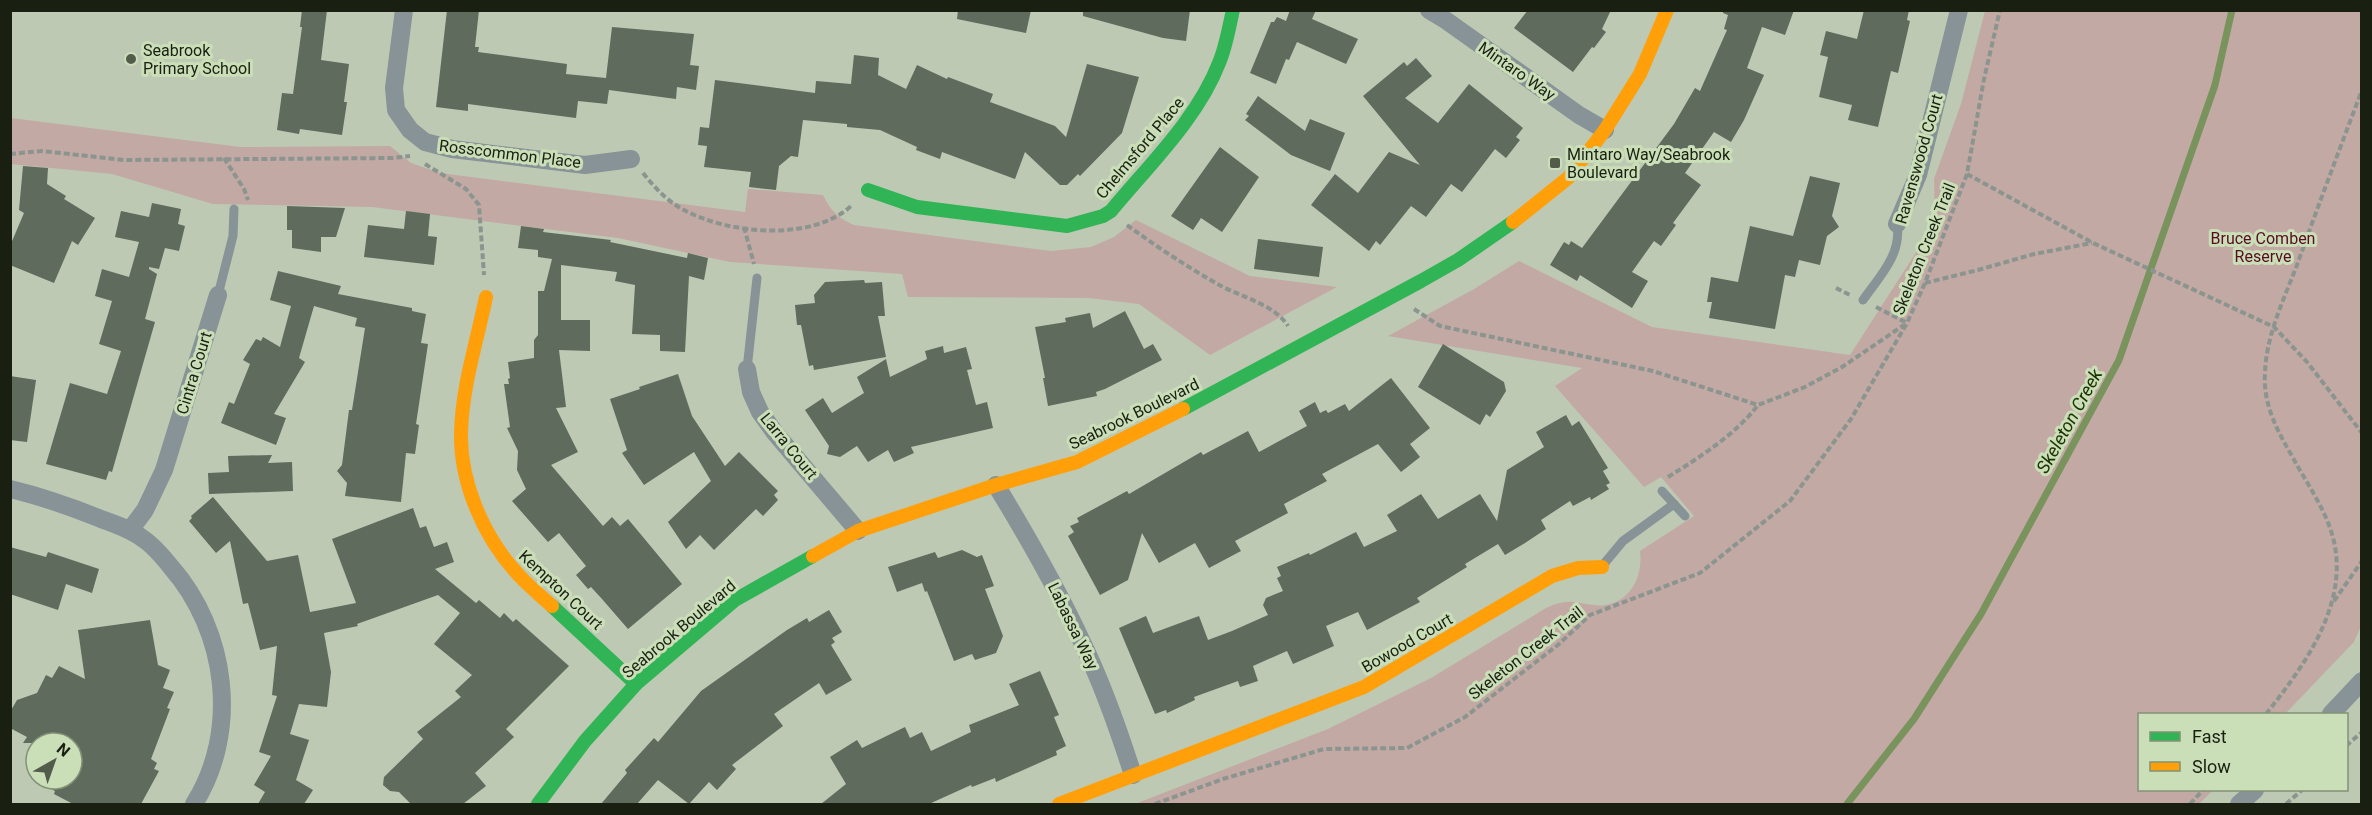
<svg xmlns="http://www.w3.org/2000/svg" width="2372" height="815" font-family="Roboto,sans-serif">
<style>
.green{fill:#c2a9a4}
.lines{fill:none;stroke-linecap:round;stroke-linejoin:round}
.stream{stroke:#78935c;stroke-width:7}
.building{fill:#5e6b5d}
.path{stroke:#8b948f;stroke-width:4;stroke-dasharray:6 3;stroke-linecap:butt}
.lane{stroke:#879396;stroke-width:9}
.street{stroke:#879396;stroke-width:18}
.fast{stroke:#30b455;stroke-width:14}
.slow{stroke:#ff9f0a;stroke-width:14}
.poi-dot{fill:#535b4b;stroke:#cadeb8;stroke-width:2}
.labels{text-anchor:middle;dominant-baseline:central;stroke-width:6;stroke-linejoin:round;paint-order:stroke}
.poi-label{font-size:16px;fill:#192012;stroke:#cadeb8;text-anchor:start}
.street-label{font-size:16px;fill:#192012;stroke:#cadeb8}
.park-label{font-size:16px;fill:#580b21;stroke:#cadeb8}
.water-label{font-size:18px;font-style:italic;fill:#1c3200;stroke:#cadeb8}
</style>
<rect width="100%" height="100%" fill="#bec9b4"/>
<!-- green -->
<g class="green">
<path d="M1985 11H2361V626L2354 642 2285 714H2140V790H2213L2199 804H1135L1328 729 1431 678 1546 608C1555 604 1564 601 1574 602 1585 603 1595 607 1606 605 1632 600 1643 575 1640 551L1694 516 1661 477 1644 487 1555 386 1582 368 1388 336 1474 289 1519 261 1652 327 1850 355 1935 223 1934 179 1961 104Z"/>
<path d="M11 118 240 147 390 146 411 163 440 173 745 212 748 189 823 195C831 211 838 218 854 225L1051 251 1091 247 1114 237 1136 220 1250 276 1337 287 1210 355 1139 304 1089 298 908 297 902 274 730 262 618 238 372 207 213 204 112 174 11 164Z"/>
</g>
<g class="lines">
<!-- stream -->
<polyline class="stream" points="1847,804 1914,719 1981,614 2119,360 2215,85 2232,10"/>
</g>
<!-- building -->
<g class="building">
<polygon points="302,10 327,10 321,60 349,64 344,102 347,102 342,135 300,129 299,134 277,130 282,93 293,94 302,27 300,27"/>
<polygon points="447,10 479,10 475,47 479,47 478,52 567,64 566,74 606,78 612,27 694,34 690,65 699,66 696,90 677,87 676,99 609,90 607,104 578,101 576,118 468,104 468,111 436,107"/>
<polygon points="958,10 1031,10 1026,33 957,19"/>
<polygon points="1083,10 1190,10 1186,41 1163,38 1083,16"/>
<polygon points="1290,10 1316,10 1312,19 1358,39 1346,64 1297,42 1289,60 1286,59 1276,84 1250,73 1271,22 1274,22 1277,17 1286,21"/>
<polygon points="1528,10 1611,10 1602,29 1606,32 1594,48 1592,47 1573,72 1514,28"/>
<polygon points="1723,10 1794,10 1785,35 1762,27 1747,68 1764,75 1744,120 1731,142 1714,132 1685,173 1701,185 1673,223 1676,225 1661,246 1654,241 1632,272 1648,281 1632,308 1580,275 1577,281 1550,265 1564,242 1569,245 1571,241 1582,248 1674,124 1695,88 1700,91 1727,30 1724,29 1728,15 1723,13"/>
<polygon points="1864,10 1909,10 1907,20 1910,21 1898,73 1891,71 1878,127 1848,120 1852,105 1819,97 1828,57 1820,55 1826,31 1857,39"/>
<polygon points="854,55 879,58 878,75 906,89 917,65 947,79 948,77 993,94 990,102 1055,126 1066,137 1087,64 1139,77 1122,133 1080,176 1078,174 1067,185 1060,185 1025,152 1015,179 942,152 940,159 916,150 917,147 880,130 847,127 847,124 803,120 798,157 791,156 779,166 776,190 749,187 751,172 704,167 707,146 698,145 700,127 709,128 715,80 815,93 816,81 851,84"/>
<polygon points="1416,58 1432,76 1405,98 1438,123 1469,84 1523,128 1516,137 1520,140 1506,158 1495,149 1462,192 1451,184 1426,217 1411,206 1380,245 1376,241 1369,251 1311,205 1335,174 1358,193 1389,152 1420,165 1363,96 1404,62 1407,66"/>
<polygon points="1258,96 1305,131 1310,119 1345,133 1330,171 1291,155 1245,120 1249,116 1246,114"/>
<polygon points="1220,147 1259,177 1222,232 1201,218 1193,230 1171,216"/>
<polygon points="23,166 48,168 47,184 66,196 64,199 95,218 78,245 72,241 54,283 10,265 10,246 24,213 19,210"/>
<polygon points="1810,176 1840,183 1832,216 1839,227 1827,236 1820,265 1799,260 1795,277 1785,275 1775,329 1709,318 1712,302 1707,302 1711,277 1738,282 1750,226 1793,236"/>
<polygon points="152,203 181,209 178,224 185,226 179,251 165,248 159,269 149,267 149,269 157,274 145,319 155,322 112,472 109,471 106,480 46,464 70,383 107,394 121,351 99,344 112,301 95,296 102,269 129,277 139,242 115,237 121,211 149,217"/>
<polygon points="287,206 345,208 336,237 321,237 321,252 292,248 292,230 287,230"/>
<polygon points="406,211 430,214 428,236 437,237 434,265 364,257 368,225 404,229"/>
<polygon points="521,226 544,229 543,232 611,240 610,242 687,258 688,253 708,258 704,280 689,276 685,352 660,351 660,335 632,334 635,285 615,281 617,272 561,265 561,320 590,320 590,351 559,350 566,407 556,408 578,452 551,465 603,526 612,517 620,526 628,519 682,584 628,629 602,599 591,587 588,589 576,575 586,566 559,533 548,542 512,501 526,489 517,470 518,451 507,428 510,427 504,384 509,384 508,379 510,378 508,362 534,358 534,340 538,335 538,291 544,291 552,259 538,257 538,250 518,248"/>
<polygon points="1258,239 1323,247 1319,277 1254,269"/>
<polygon points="278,271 341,286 338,294 412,308 412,311 426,314 421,343 428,344 416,424 419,425 415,454 406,453 401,502 345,496 347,483 337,471 342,465 349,410 352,410 365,328 355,326 357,318 314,306 299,358 305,362 274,414 286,418 276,445 221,423 229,402 234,404 250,364 243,360 256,339 261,341 263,337 280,347 291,306 270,300"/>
<polygon points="864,280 865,283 882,282 885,316 878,316 886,357 814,370 813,365 809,366 801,325 797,325 795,305 815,303 814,295 825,282"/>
<polygon points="1125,311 1144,349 1153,344 1162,360 1105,389 1096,392 1097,396 1048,406 1043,378 1045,378 1035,327 1066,322 1065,318 1090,313 1093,328"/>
<polygon points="1443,344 1504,382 1506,391 1490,417 1486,414 1480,425 1418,387"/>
<polygon points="943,346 944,353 966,347 972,369 967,370 976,405 987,402 993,428 911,447 914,453 894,462 888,450 868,462 857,446 840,457 827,454 829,446 805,410 823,398 832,413 864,393 857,377 886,359 890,377 927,359 925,351"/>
<polygon points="678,374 692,416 725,466 739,452 778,491 774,495 778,500 763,516 756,509 714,550 700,535 686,549 668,522 711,481 694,452 644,485 622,453 627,450 610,399 640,389 639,387"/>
<polygon points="10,376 36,380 27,442 10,440"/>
<polygon points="1391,378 1430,428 1410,444 1420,457 1401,472 1378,444 1322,474 1327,481 1284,504 1288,513 1235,541 1241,551 1209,568 1195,543 1159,563 1142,533 1128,580 1100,595 1068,536 1074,532 1070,526 1079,522 1077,518 1127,491 1129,494 1201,452 1203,455 1248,431 1259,452 1307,426 1299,411 1315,402 1320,413 1326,410 1328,413 1345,404 1349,411"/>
<polygon points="1566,415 1572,426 1579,421 1608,468 1603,471 1610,483 1606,485 1609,489 1591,500 1590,497 1573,506 1570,501 1541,520 1546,529 1525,543 1505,555 1498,544 1465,564 1467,567 1417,598 1420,602 1367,630 1358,612 1326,626 1334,646 1293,664 1287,651 1253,666 1258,681 1240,687 1238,681 1194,697 1195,700 1167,713 1166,710 1155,714 1119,628 1146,616 1153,633 1199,616 1208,640 1232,631 1268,615 1263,605 1266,598 1283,591 1277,578 1281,576 1277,567 1309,553 1310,555 1356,532 1364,547 1397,531 1387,515 1421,494 1438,519 1480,494 1497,521 1507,470 1544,447 1536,432"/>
<polygon points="272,455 268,463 292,462 293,491 209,494 208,473 229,472 228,456"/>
<polygon points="213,497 267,561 298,555 310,612 356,603 332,539 413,508 420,528 426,526 434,547 447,542 454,562 435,569 476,603 479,600 500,618 504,613 513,622 516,619 569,666 506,729 514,737 475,773 486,786 463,804 411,804 399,792 390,791 383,785 384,777 423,739 417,732 461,697 455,691 472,675 434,644 460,613 438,595 357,624 358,626 324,633 331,672 327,707 299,704 290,734 309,740 296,780 313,790 304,804 258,804 265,792 254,785 271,756 259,752 277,696 272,695 277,646 260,650 248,603 243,604 230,541 216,553 189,521 192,518 191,516"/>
<polygon points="10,547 46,557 48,552 99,569 92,593 66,584 58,610 10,594"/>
<polygon points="962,550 977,557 982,555 994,586 985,589 1003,636 996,653 975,660 972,654 954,661 927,591 925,592 922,583 897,592 888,567 935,552 938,558"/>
<polygon points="829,610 842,632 832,638 835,642 831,645 852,680 826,695 819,683 774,714 783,726 732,765 736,769 717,790 709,782 689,804 658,780 637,804 601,804 627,773 625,770 654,738 658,742 701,691 787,630 807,618 809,622"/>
<polygon points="150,620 158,665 170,670 163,688 174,692 167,708 170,709 151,759 157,763 154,769 159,771 141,804 73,804 54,794 55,791 32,779 72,779 72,743 23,743 27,737 10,728 10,712 17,700 37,693 46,675 52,678 59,666 85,679 78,630"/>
<polygon points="1040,671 1059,715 1054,717 1066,746 1056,751 1057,755 996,782 995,778 972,787 971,785 929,804 821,804 846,784 830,757 857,740 862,748 905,727 910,738 922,732 931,751 971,732 969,725 1019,705 1009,684"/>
</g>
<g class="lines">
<!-- path -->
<g class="path">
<polyline points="10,154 42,151 124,160 393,158 410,156"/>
<polyline points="224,158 244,189 248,200"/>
<polyline points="425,164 466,189 479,205 484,275"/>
<path d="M643 173C655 188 667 201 684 210 728 234 812 242 851 206"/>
<polyline points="1967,174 2093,243 2274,327 2307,362 2362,433"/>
<path d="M1127 225C1157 247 1189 268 1221 286 1242 297 1275 305 1288 326"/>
<polyline points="744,227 754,264"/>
<polyline points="1925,283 1978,270 2034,254 2092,243"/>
<polyline points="1836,288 1850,295"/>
<polyline points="1876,307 1907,323"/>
<polyline points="1414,309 1440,326 1653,371 1758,405 1805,387 1842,367 1904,325"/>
<path d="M1668 477C1700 457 1735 435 1758 405"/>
<polyline points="2334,601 2362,561"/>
<path d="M2266 714C2305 665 2352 601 2332 534 2324 507 2306 482 2293 458 2277 430 2263 405 2265 373 2266 336 2284 299 2297 265 2318 206 2340 148 2362 90"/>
<polyline points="2346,746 2362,732"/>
<polyline points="1155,804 1223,779 1324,749 1407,748 1465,717 1559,644 1590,615 1700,573 1790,501 1851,419 1907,323 1925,283 1967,174 1984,79 2000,10"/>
<polyline points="2190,804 2203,790"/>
<polyline points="2286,804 2302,790"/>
</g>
<!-- lane -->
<g class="lane">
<polyline points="218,295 233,236 234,209"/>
<path d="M1863 300C1880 276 1902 254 1897 224"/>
<polyline points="747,369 757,278"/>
<polyline points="1662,491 1685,516"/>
<polyline points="1603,565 1623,541 1674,504"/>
</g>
<!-- street -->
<g class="street">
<polyline points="404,10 394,88 396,110 410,130 425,142 452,149 585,165 631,159"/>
<polyline points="1429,10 1444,19 1579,115 1605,130"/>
<polyline points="1897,224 1918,175 1959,10"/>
<polyline points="747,369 751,392 760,412 775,433 858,531"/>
<path d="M996 485C1027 536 1057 588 1082 642 1103 685 1119 731 1133 775"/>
<path d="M10 489C44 497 69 506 101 519 115 524 130 529 142 538 153 545 163 557 171 567 227 631 240 731 194 804"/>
<polyline points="130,530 145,510 164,470 218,295"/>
<polyline points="2331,714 2362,681"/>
<polyline points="2239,804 2255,790"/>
</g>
<!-- fast -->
<g class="fast">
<path d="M868 190 917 207 1067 226 1103 216 1111 211C1148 166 1198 118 1219 63 1226 47 1229 27 1233 10"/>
<polyline points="1183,409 1421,281 1458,260 1513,222"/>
<polyline points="552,606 636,684"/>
<polyline points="538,804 585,741 636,684 735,600 813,556"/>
</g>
<!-- slow -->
<g class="slow">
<polyline points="1513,222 1568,178 1605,130 1640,74 1667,10"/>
<path d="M486 297C477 341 462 387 461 433 460 482 483 535 515 571 526 584 540 595 552 606"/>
<polyline points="813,556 858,531 996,485 1077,462 1183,409"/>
<polyline points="1059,804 1364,687 1552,576 1578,568 1602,567"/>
</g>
</g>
<!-- markers -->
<g class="poi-dot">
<circle cx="131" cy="59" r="6"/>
<rect x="1549" y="157" width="12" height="12" rx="3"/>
</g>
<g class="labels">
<!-- poi labels -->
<g class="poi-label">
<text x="143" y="50">Seabrook<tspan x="143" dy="18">Primary School</tspan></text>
<text x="1567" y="154">Mintaro Way/Seabrook<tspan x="1567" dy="18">Boulevard</tspan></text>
</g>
<!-- street labels -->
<g class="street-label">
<text transform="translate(1517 71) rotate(35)">Mintaro Way</text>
<text transform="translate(1140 148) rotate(-50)">Chelmsford Place</text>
<text transform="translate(510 154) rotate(7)">Rosscommon Place</text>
<text transform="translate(1919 159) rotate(-74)">Ravenswood Court</text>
<text transform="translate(1924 249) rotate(-68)">Skeleton Creek Trail</text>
<text transform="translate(194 373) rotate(-73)">Cintra Court</text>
<text transform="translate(1134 414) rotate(-26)">Seabrook Boulevard</text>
<text transform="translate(789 446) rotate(51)">Larra Court</text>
<text transform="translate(561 590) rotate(43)">Kempton Court</text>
<text transform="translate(1073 626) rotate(64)">Labassa Way</text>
<text transform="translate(679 629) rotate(-40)">Seabrook Boulevard</text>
<text transform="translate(1407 643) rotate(-30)">Bowood Court</text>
<text transform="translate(1526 653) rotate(-38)">Skeleton Creek Trail</text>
</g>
<!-- park labels -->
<g class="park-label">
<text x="2263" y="238">Bruce Comben<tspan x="2263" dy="18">Reserve</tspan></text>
</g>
<!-- water labels -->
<g class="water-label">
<text transform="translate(2069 421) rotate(-61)">Skeleton Creek</text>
</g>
</g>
<!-- border -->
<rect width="2372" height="815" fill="none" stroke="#192012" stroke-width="24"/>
<!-- legend -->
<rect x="2138" y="713" width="210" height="78" fill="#cadeb8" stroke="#839276" stroke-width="1.5"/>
<rect x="2150" y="732" width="30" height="9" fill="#30b455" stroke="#839276" stroke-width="1.5"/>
<text x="2192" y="743" font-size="18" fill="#192012">Fast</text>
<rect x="2150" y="762" width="30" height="9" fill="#ff9f0a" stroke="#839276" stroke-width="1.5"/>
<text x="2192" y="773" font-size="18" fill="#192012">Slow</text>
<!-- north arrow -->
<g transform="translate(54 761) rotate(40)"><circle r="28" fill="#cadeb8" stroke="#839276" stroke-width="1.5"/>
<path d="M0-4.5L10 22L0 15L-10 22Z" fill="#535b4b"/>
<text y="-9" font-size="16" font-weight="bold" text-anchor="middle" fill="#192012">N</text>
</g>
</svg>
